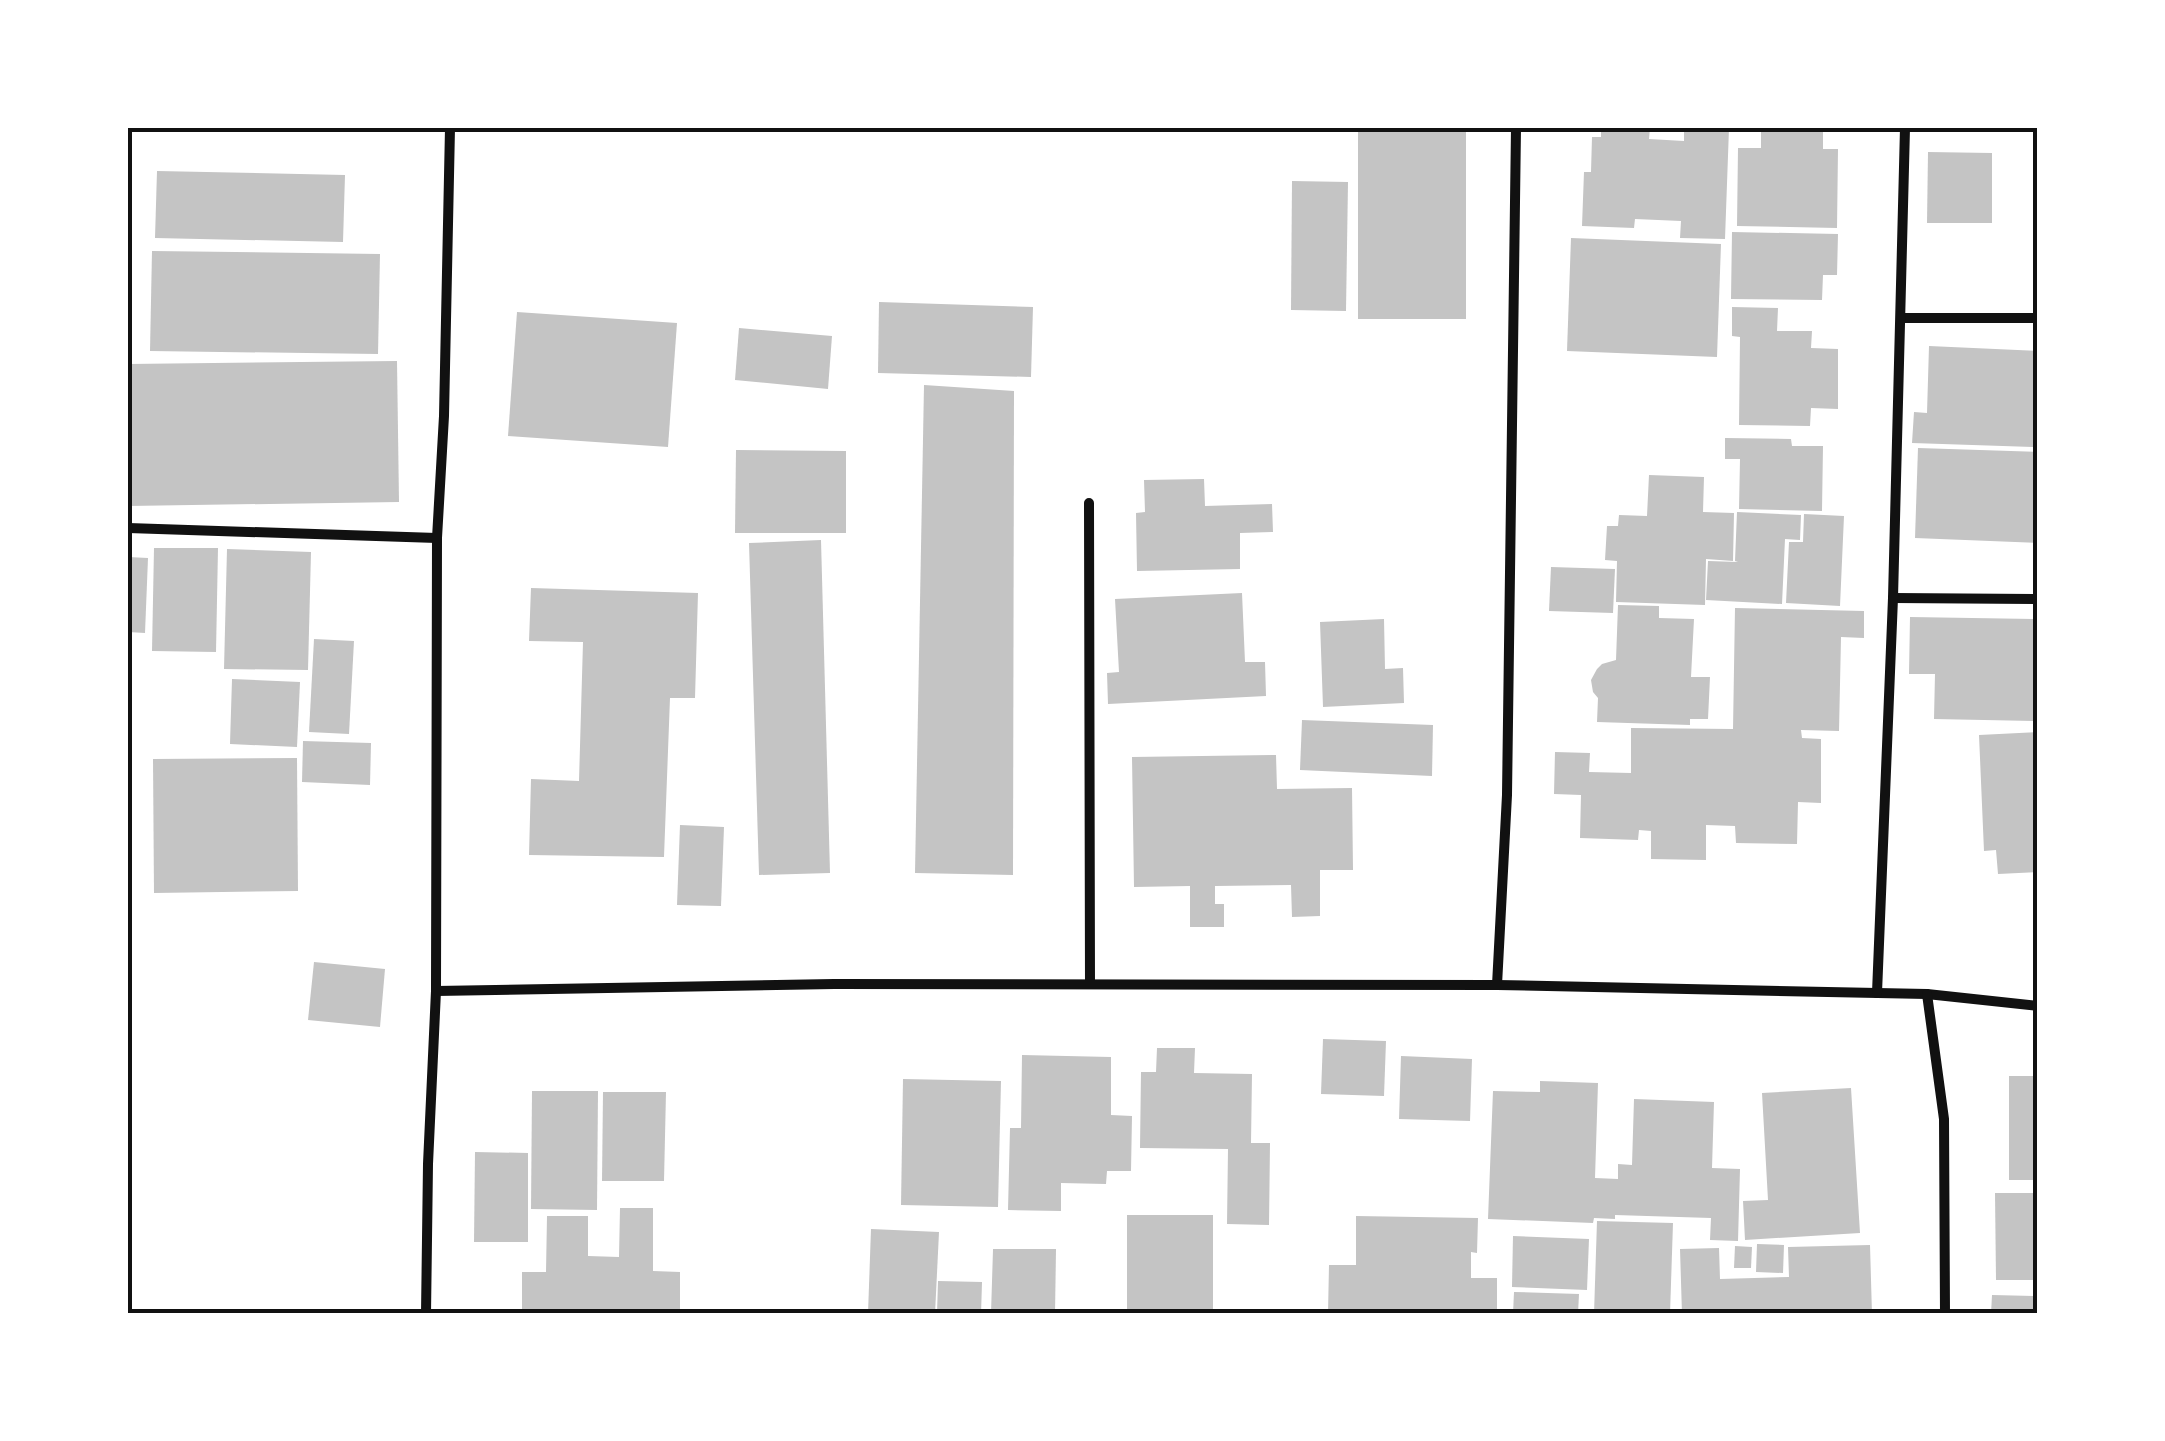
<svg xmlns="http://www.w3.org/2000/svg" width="2165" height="1441" font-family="'Open Sans',sans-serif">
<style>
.building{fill:#c4c4c4}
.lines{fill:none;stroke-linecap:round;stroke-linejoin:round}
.minor{stroke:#111;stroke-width:10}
.neatline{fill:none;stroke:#111;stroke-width:4}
</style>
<rect width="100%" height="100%" fill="#fff"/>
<!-- building -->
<g class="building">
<rect x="1358" y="128" width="108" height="191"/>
<polygon points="1601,128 1650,128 1649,139 1684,141 1684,128 1729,128 1725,239 1680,238 1681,221 1635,219 1634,228 1582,226 1584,172 1591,172 1592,137 1601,137"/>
<polygon points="1761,128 1823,128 1823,149 1838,149 1837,228 1737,226 1738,148 1761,148"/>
<polygon points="1928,152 1992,153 1992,223 1927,223"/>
<polygon points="2034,162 2038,162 2038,282 2033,282"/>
<polygon points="157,171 345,175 343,242 155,238"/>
<polygon points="1292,181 1348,182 1346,311 1291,310"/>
<polygon points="1732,232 1838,234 1837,275 1823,275 1822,300 1731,299"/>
<polygon points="1571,238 1721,244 1717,357 1567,351"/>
<polygon points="152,251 380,254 378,354 150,351"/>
<polygon points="879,302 1033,307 1031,377 878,373"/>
<polygon points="1732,307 1778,308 1777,331 1812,331 1811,348 1838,349 1838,409 1811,408 1810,426 1739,425 1740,337 1732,336"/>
<polygon points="517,312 677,323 668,447 508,436"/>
<polygon points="739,328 832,336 828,389 735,380"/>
<polygon points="1929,346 2037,351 2033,447 1912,443 1914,412 1927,413"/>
<polygon points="397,361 399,502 128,506 128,364"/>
<polygon points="924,385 1014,391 1013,875 915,873"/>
<polygon points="1725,438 1791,439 1792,446 1823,446 1822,511 1739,509 1740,459 1725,459"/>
<polygon points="1918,448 2038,452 2038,543 1915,538"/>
<polygon points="736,450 846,451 846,533 735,533"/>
<polygon points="1649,475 1704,477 1703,512 1734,513 1733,561 1706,559 1705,605 1616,602 1617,561 1605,560 1607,526 1618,526 1619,515 1647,516"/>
<polygon points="1204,479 1205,506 1272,504 1273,532 1240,533 1240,569 1137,571 1136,513 1145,512 1144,480"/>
<polygon points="1737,512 1801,515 1800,540 1785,539 1782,604 1706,600 1708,561 1738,562 1735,561"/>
<polygon points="1804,514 1844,516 1840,606 1786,603 1789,542 1803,542"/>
<polygon points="821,540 830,873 759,875 749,543"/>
<polygon points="154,548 218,548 216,652 152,651"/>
<polygon points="227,549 311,552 308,670 224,669"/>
<polygon points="128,557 148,558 145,633 128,632"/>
<polygon points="1551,567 1615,569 1613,613 1549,611"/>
<polygon points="531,588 698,593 695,698 670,698 664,857 529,855 531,779 579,781 583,642 529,641"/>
<polygon points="1242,593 1245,662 1265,662 1266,696 1108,704 1107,673 1119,672 1115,599"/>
<polygon points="1618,605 1659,606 1659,618 1694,619 1691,677 1710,677 1708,719 1690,719 1690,725 1597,722 1598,698 1593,692 1591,680 1597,669 1602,664 1616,660"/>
<polygon points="1735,608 1864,611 1864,638 1841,637 1839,731 1801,730 1802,738 1821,739 1821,803 1798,802 1797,844 1736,843 1735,826 1706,825 1706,860 1651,859 1651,831 1639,830 1638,840 1580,838 1581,795 1554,794 1555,752 1590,753 1589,772 1631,773 1631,728 1733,729"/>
<polygon points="1910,617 2038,619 2038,721 1934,719 1935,674 1909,674"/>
<polygon points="1384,619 1385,669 1403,668 1404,703 1323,707 1320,622"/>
<polygon points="314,639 354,641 349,734 309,732"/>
<polygon points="232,679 300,682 297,747 230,744"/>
<polygon points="1302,720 1433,725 1432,776 1300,770"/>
<polygon points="2038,732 2038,872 1998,874 1996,850 1984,851 1979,735"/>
<polygon points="303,741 371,743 370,785 302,782"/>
<polygon points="1276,755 1277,789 1352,788 1353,870 1320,870 1320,916 1292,917 1291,885 1215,886 1215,904 1224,904 1224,927 1190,927 1190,886 1134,887 1132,757"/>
<polygon points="297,758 298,891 154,893 153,759"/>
<polygon points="680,825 724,827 721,906 677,905"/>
<polygon points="314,962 385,969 380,1027 308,1020"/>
<polygon points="1323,1039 1386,1041 1384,1096 1321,1094"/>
<polygon points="1157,1048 1195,1048 1194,1073 1252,1074 1251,1143 1270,1143 1269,1225 1227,1224 1228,1149 1140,1148 1141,1072 1156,1072"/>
<polygon points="1022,1055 1111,1057 1111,1115 1132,1116 1131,1171 1107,1171 1106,1184 1061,1183 1061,1211 1008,1210 1010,1128 1021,1128"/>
<polygon points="1401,1056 1472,1059 1470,1121 1399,1119"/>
<rect x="2009" y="1076" width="29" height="104"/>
<polygon points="903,1079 1001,1081 998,1207 901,1205"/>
<polygon points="1540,1081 1598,1083 1595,1178 1618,1179 1618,1164 1632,1165 1634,1099 1714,1102 1712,1168 1740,1169 1738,1241 1710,1240 1711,1218 1615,1215 1615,1219 1594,1218 1593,1223 1488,1219 1493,1091 1540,1092"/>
<polygon points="1851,1088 1860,1233 1745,1240 1743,1201 1768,1200 1762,1093"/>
<polygon points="532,1091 598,1091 597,1210 531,1209"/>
<polygon points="603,1092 666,1092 664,1181 602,1181"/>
<polygon points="475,1152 528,1153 528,1242 474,1242"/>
<polygon points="1995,1193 2038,1193 2038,1280 1996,1280"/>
<polygon points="620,1208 653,1208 653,1271 680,1272 680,1314 522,1312 522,1272 546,1272 547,1216 588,1216 588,1256 619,1257"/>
<rect x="1127" y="1215" width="86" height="99"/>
<polygon points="1356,1216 1478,1218 1477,1253 1471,1252 1471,1278 1497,1278 1497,1314 1328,1314 1329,1265 1356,1265"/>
<polygon points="1597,1221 1673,1223 1670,1314 1594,1314"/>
<polygon points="871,1229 939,1232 935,1314 868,1314"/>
<polygon points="1513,1236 1589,1239 1587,1290 1512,1287"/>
<polygon points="1757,1244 1784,1245 1783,1273 1756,1272"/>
<polygon points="1870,1245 1872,1314 1682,1314 1680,1249 1719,1248 1720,1279 1789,1277 1788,1247"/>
<polygon points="1735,1246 1752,1247 1751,1268 1734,1268"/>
<polygon points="993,1249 1056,1249 1055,1314 991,1314"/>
<polygon points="938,1281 982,1282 981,1314 937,1314"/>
<polygon points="1514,1292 1579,1294 1578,1314 1513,1314"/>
<polygon points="1992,1295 2034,1296 2034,1305 2038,1305 2038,1314 1991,1314"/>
</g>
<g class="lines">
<!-- minor -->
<g class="minor">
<polyline points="1901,318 2038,318"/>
<polyline points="1089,503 1090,984"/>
<polyline points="128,528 437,538"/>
<polyline points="1893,598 2038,599"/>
<polyline points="1497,985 1507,795 1516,128"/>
<polyline points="436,991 834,984 1497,985 1927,994 2038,1006"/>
<polyline points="1877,993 1893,598 1905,128"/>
<polyline points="1927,994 1944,1119 1945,1314"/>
<polyline points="426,1314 428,1164 436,991 437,538 444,416 450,128"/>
</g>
</g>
<!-- border -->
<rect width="2165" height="1441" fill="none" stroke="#ffffff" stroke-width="260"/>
<rect x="130" y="130" width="1905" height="1181" class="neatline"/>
</svg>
